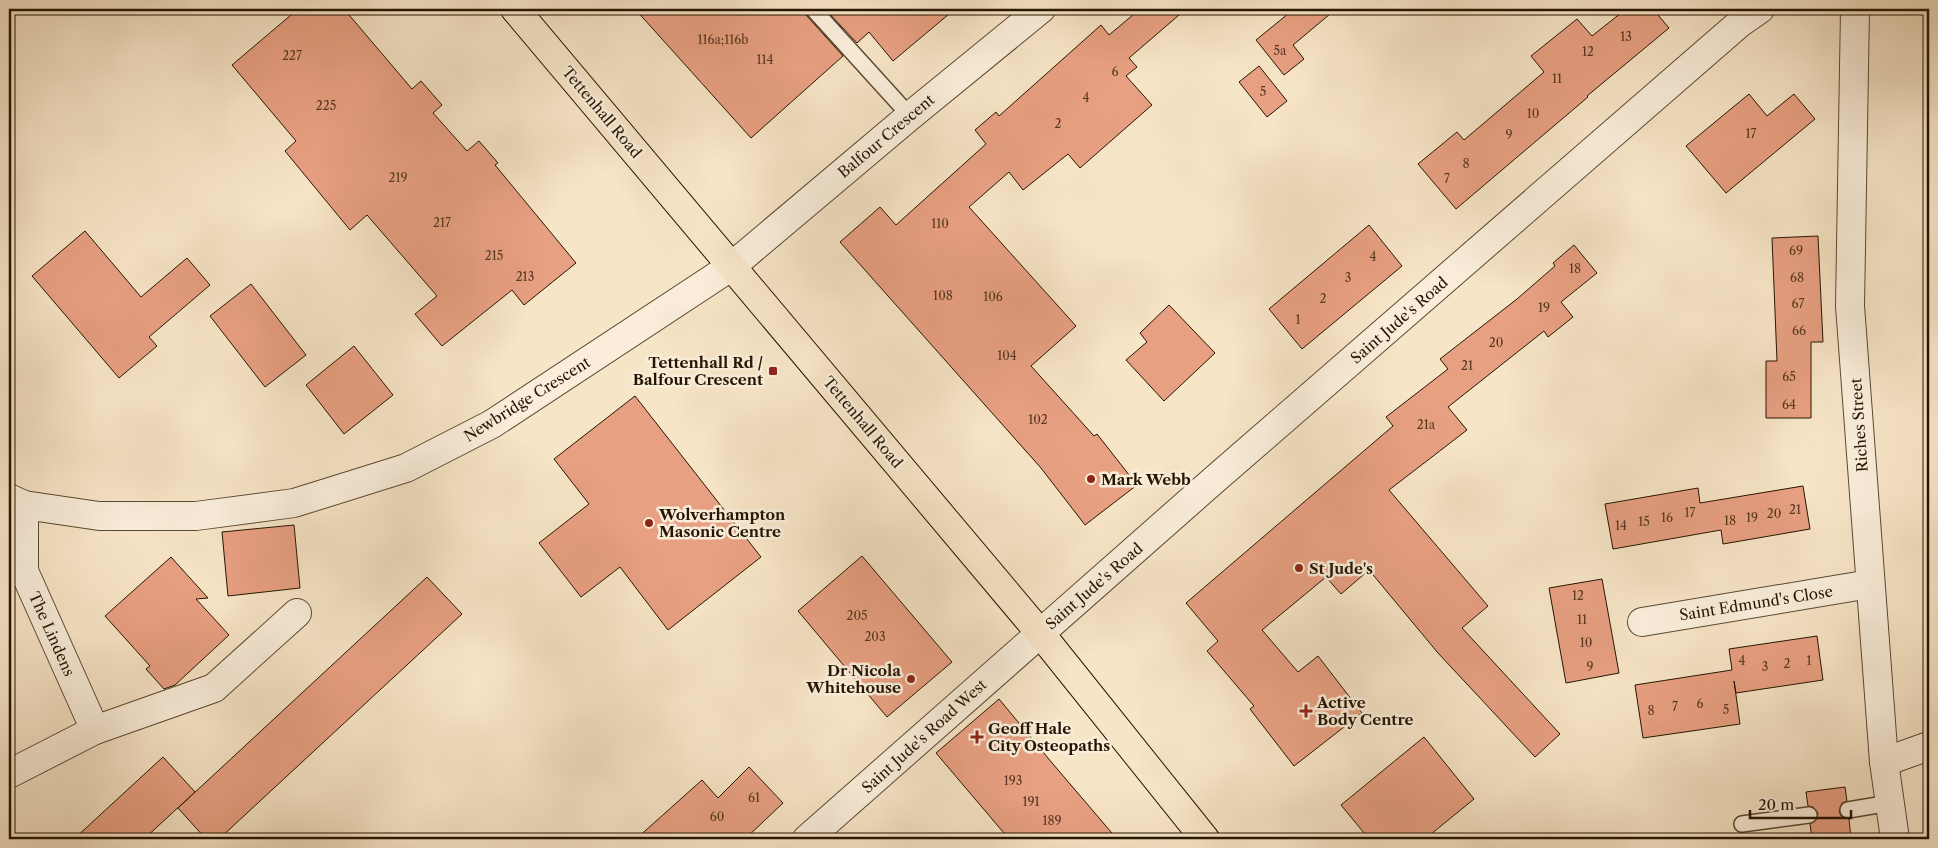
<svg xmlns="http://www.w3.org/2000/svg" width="1938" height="848" font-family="'Libre Caslon Text',serif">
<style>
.building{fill:#e8a082;stroke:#251501}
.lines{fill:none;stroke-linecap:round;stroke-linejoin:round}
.lane-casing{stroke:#5a4932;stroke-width:18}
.street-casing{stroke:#5a4932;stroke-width:30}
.highway-casing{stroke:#251501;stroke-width:30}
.lane{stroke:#faeedb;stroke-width:15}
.street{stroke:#faeedb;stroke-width:28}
.highway{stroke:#f7e5c7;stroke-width:28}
.poi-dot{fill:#8f2418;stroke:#faeedb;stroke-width:2}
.labels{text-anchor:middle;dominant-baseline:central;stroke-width:5;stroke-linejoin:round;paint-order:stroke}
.number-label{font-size:12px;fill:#563821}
.street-label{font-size:15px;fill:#251501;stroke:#faeedb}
.poi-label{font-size:15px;font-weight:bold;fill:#251501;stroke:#faeedb;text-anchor:start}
</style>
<rect width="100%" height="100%" fill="#f7e5c7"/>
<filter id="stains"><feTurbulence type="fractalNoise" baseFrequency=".004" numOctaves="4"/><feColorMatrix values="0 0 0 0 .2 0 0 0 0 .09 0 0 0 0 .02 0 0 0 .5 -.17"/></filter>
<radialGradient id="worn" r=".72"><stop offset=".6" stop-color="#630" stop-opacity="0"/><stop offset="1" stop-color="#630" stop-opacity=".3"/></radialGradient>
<!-- building -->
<g class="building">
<polygon points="298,9 344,9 412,89 421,81 442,105 433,113 467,151 479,141 498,163 495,165 576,263 524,305 512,290 442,346 415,314 437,296 367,215 350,230 285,151 296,141 232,65"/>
<polygon points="635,9 804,9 806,15 843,56 751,138"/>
<polygon points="825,9 955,9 893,61 869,32 857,43"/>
<polygon points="1140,9 1186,9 1129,58 1137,67 1126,76 1152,105 1080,168 1068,154 1023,190 1009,172 969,207 1076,326 1031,366 1094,436 1097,434 1137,485 1085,525 1041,468 840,242 880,207 896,225 986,144 975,130 996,112 999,116 1101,25 1109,35"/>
<polygon points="1294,9 1336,9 1293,45 1304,59 1284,75 1256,40"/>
<polygon points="1626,9 1653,9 1669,28 1587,96 1588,97 1456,209 1418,164 1457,132 1464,140 1544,72 1531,56 1577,19 1592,36"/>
<polygon points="1259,66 1287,101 1267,117 1239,82"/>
<polygon points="1749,94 1767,116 1794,94 1815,119 1726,193 1686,146"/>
<polygon points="1369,225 1402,266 1302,349 1269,309"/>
<polygon points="85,231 141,297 187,258 210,285 149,337 157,346 119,378 32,276"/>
<polygon points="1818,236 1823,342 1811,342 1811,418 1766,418 1766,361 1777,361 1772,238"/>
<polygon points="1574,245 1597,273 1561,302 1573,317 1548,337 1544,331 1448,407 1467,430 1389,490 1488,606 1462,628 1560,734 1535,757 1438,653 1369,570 1341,594 1326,577 1262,630 1298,672 1318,656 1362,713 1294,766 1250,709 1254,706 1207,651 1218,641 1186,603 1393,426 1386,417 1448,369 1440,359 1517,299 1555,266 1553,263"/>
<polygon points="251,284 306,355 265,387 210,316"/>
<polygon points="1169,305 1215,353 1164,401 1126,360 1147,342 1140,333"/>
<polygon points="354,346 393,395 344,434 306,385"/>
<polygon points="635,396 761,557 668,630 620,567 581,597 539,543 589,504 554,459"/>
<polygon points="1803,486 1810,529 1723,544 1721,530 1613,549 1605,504 1698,488 1700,503"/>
<polygon points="294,525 300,588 228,596 222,532"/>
<polygon points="862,556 952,662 887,717 798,611"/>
<polygon points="171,557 208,598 196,599 229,635 175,685 164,689 146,669 150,666 105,616"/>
<polygon points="427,577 462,614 219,839 206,839 178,808"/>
<polygon points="1602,579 1619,673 1566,683 1549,588"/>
<polygon points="1817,636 1823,680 1736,693 1734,681 1740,724 1643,738 1635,685 1732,670 1729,649"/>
<polygon points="999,699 1053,764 1117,839 1009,839 936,753"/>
<polygon points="1424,737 1474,799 1425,839 1369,839 1341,805"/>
<polygon points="163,757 195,792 144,839 74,839"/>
<polygon points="749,767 783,803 745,839 636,839 702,780 718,798"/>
<polygon points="1845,787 1847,801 1842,803 1839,811 1841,816 1849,819 1851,839 1812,839 1810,824 1817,819 1818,813 1813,807 1808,806 1806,792"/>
</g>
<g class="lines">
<defs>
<g id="lane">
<polyline points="813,9 910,116"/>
<polyline points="1848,810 1890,803"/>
<polyline points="1742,824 1809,815"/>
</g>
<g id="street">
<polyline points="1855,9 1850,306 1884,762 1895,839"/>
<polyline points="9,498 24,505 99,516 196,516 294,503 406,468 492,424 732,266 910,116 1041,9"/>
<polyline points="24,505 24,571 95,730"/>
<polyline points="1642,622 1870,584"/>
<polyline points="1884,762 1929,746"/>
<polyline points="9,774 95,730 214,688 297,613"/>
<polyline points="807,839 1214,480 1740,23 1760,9"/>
</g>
<polyline id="highway" points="515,9 1040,633 1205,839"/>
</defs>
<!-- lane casing -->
<use href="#lane" class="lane-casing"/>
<!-- street casing -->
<use href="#street" class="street-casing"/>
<!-- highway casing -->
<use href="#highway" class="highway-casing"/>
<!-- lane -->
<use href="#lane" class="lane"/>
<!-- street -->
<use href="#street" class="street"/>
<!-- highway -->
<use href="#highway" class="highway"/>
</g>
<!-- markers -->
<g class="poi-dot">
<rect x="768" y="366" width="10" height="10" rx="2.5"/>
<circle cx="1091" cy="479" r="5"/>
<circle cx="649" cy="523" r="5"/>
<circle cx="1299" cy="568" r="5"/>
<circle cx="911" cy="679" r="5"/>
<path d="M1303.5 703.5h5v5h5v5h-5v5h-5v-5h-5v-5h5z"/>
<path d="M974.5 729.5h5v5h5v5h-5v5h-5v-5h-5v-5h5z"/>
</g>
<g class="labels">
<!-- number labels -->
<g class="number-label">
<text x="1626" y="36">13</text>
<text x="723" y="39">116a;116b</text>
<text x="1280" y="50">5a</text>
<text x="1588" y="51">12</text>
<text x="292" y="55">227</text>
<text x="765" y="59">114</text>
<text x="1115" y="71">6</text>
<text x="1557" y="78">11</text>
<text x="1263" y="91">5</text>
<text x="1086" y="97">4</text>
<text x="326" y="105">225</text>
<text x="1533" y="113">10</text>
<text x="1058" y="123">2</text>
<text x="1751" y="133">17</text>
<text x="1509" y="134">9</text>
<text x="1466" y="163">8</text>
<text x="398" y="177">219</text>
<text x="1447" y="178">7</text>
<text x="442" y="222">217</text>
<text x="940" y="223">110</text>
<text x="1796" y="250">69</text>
<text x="494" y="255">215</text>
<text x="1373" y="256">4</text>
<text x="1575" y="268">18</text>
<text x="525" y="276">213</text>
<text x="1348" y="277">3</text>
<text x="1797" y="277">68</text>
<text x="943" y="295">108</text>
<text x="993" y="296">106</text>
<text x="1323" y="298">2</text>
<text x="1798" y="303">67</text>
<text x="1544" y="307">19</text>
<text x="1298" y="319">1</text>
<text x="1799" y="330">66</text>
<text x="1496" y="342">20</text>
<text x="1007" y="355">104</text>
<text x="1467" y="365">21</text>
<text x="1789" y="376">65</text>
<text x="1789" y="404">64</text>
<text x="1038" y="419">102</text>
<text x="1426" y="424">21a</text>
<text x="1795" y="509">21</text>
<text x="1690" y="512">17</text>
<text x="1774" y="513">20</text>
<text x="1667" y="517">16</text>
<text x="1752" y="517">19</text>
<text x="1730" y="520">18</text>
<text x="1644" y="521">15</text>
<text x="1621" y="525">14</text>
<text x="1578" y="595">12</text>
<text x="857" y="615">205</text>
<text x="1582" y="619">11</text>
<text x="875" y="636">203</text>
<text x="1586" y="642">10</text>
<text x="1742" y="660">4</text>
<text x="1809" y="660">1</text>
<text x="1787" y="663">2</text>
<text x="1590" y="666">9</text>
<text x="1765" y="666">3</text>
<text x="1700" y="703">6</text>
<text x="1675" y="706">7</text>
<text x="1726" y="709">5</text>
<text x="1651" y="710">8</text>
<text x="1013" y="780">193</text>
<text x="754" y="797">61</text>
<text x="1031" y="801">191</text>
<text x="717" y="816">60</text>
<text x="1052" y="820">189</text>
</g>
<!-- street labels -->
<g class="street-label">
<text transform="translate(602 112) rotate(50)">Tettenhall Road</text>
<text transform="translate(886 136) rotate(-40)">Balfour Crescent</text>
<text transform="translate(1399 320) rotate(-41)">Saint Jude's Road</text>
<text transform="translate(527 399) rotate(-32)">Newbridge Crescent</text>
<text transform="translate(863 422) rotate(50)">Tettenhall Road</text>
<text transform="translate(1859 425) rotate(-94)">Riches Street</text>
<text transform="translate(1094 586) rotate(-41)">Saint Jude's Road</text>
<text transform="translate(1756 603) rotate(-9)">Saint Edmund's Close</text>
<text transform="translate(52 634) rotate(66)">The Lindens</text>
<text transform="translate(924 736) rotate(-42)">Saint Jude's Road West</text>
</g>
<!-- poi labels -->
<g class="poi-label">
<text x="763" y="362" text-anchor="end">Tettenhall Rd /<tspan x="763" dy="17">Balfour Crescent</tspan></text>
<text x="1101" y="479">Mark Webb</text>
<text x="659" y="514">Wolverhampton<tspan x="659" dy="17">Masonic Centre</tspan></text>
<text x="1309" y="568">St Jude's</text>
<text x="901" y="670" text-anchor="end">Dr Nicola<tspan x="901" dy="17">Whitehouse</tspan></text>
<text x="1317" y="702">Active<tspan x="1317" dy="17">Body Centre</tspan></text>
<text x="988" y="728">Geoff Hale<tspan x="988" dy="17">City Osteopaths</tspan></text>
</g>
</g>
<!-- margin -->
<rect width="1938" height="848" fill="none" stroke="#f7e5c7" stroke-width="30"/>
<rect x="10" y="10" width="1918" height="828" fill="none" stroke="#251501" stroke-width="2.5"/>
<rect x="15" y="15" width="1908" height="818" fill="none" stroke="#251501"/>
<!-- scale -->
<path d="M1750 810v8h101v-8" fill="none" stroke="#251501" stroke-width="2.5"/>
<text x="1758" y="810" font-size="15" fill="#251501" stroke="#faeedb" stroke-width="4" paint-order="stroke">20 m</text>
<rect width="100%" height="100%" filter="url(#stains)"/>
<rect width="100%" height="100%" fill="url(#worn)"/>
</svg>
